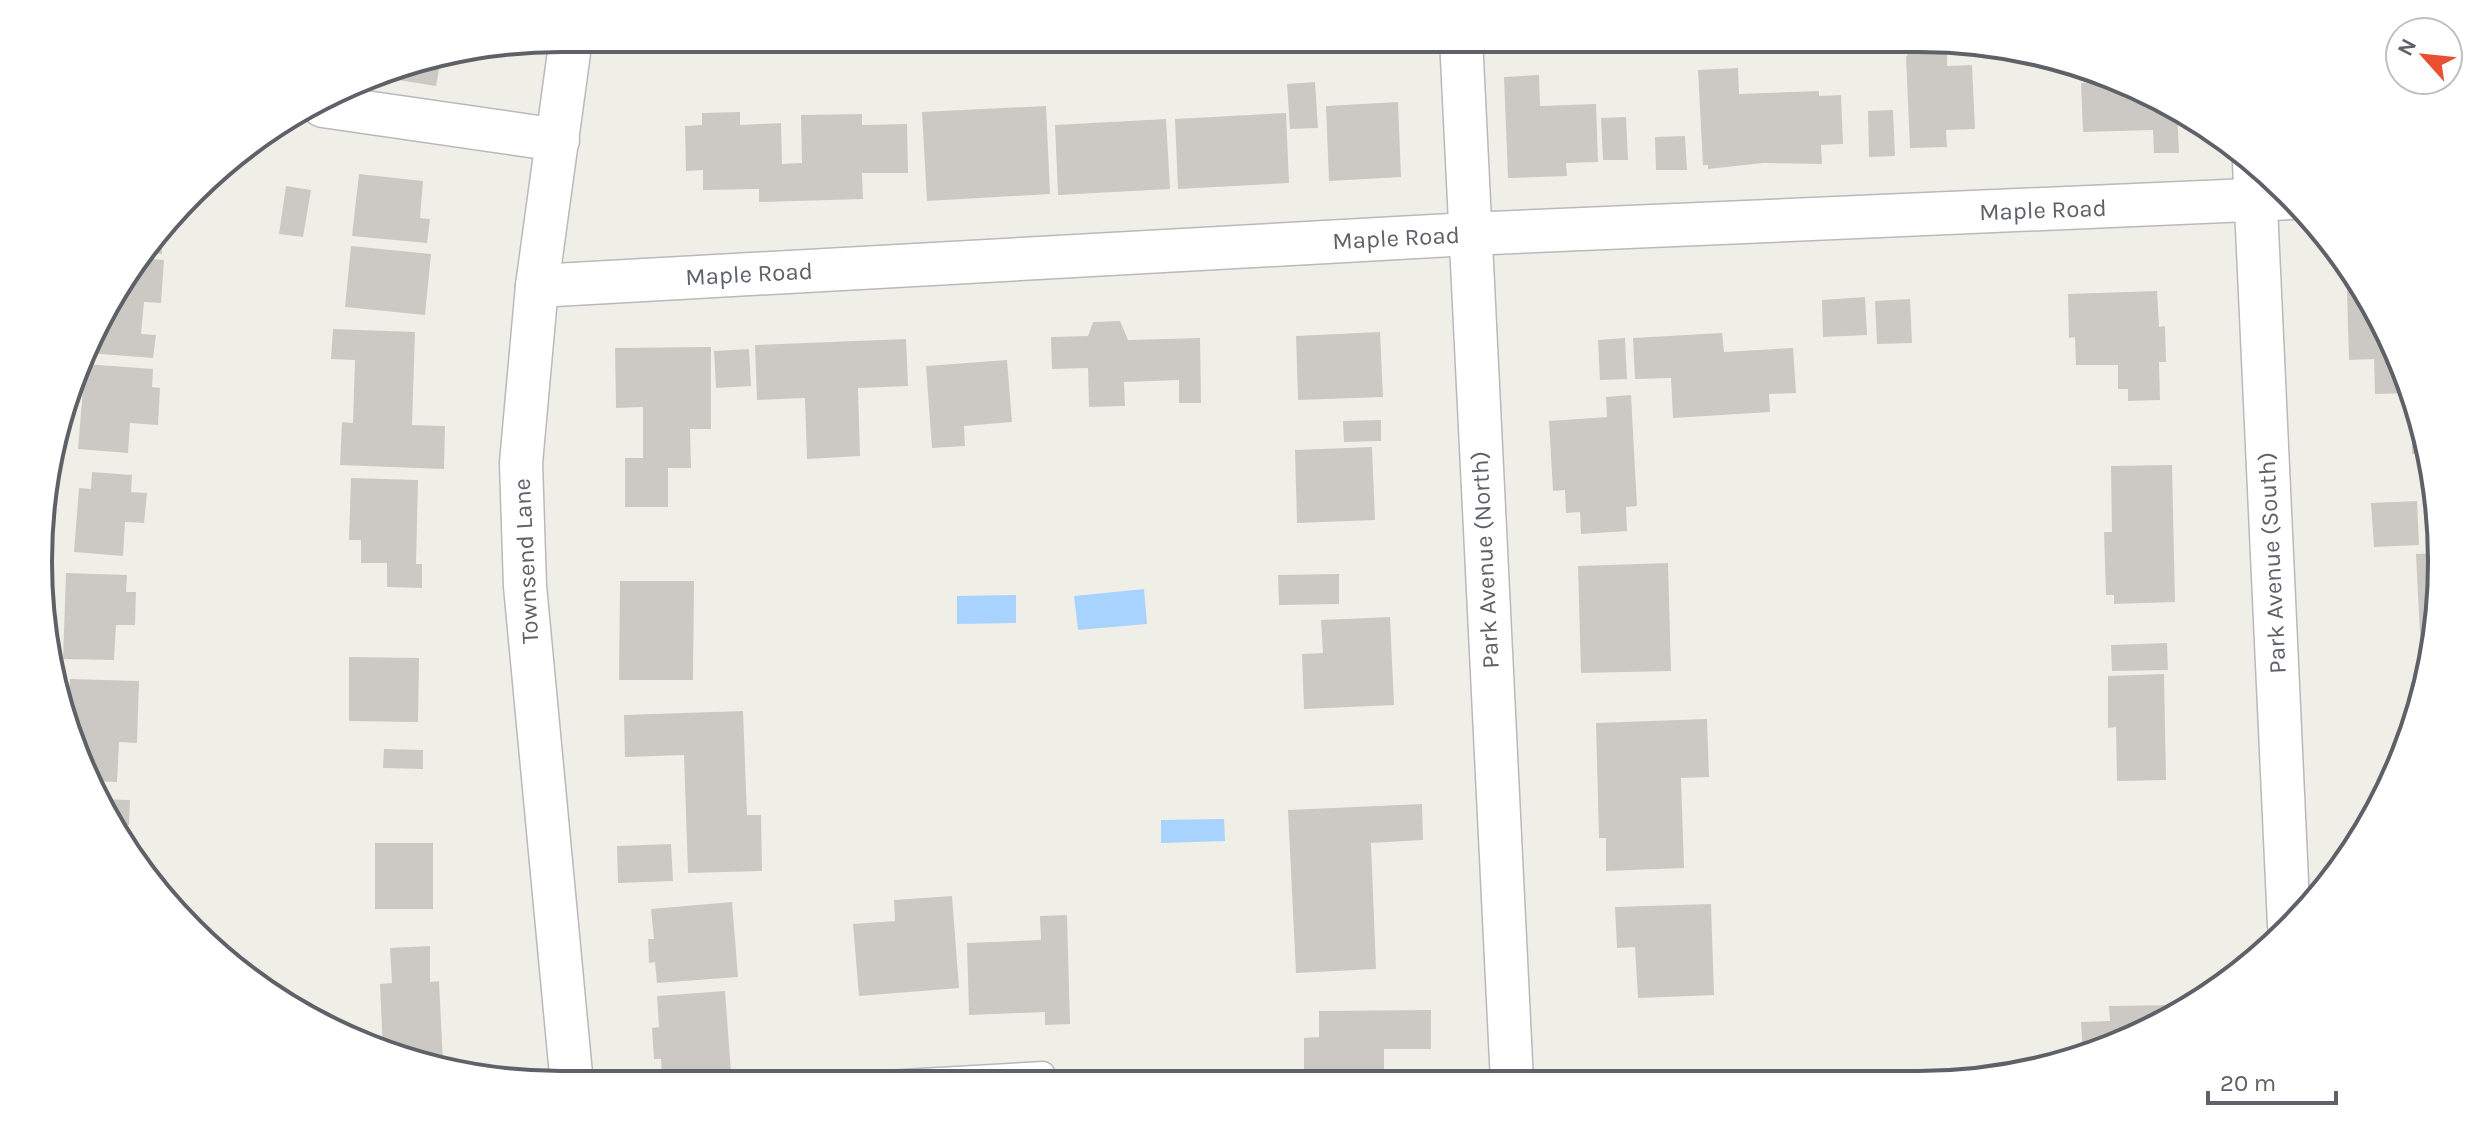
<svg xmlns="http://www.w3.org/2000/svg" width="2480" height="1123" font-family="Karla,sans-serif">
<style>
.water{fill:#a8d3ff}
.building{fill:#ccc9c4}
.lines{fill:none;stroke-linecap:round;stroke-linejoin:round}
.lane-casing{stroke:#b7b9bd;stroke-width:25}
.street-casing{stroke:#b7b9bd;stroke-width:45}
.lane{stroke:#fff;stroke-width:22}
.street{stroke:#fff;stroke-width:42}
.labels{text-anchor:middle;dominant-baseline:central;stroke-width:7;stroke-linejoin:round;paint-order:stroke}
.street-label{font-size:24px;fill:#5e6167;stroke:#fff}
.rim{fill:none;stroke:#5e6167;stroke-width:4}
</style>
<rect width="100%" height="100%" fill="#f0efe7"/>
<!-- water -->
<g class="water">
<polygon points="1144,589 1147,624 1078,630 1074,596"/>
<polygon points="1016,595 1016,623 957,624 957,596"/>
<polygon points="1224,819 1225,841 1161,843 1161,820"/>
</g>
<!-- building -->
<g class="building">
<polygon points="1916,43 1934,43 1947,54 1947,66 1972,65 1975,129 1946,130 1947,147 1910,148 1906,57"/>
<polygon points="441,58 436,86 386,78 388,69 393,66"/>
<polygon points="1738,68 1739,94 1819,91 1819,96 1841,95 1843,144 1821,145 1822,164 1763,163 1708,169 1708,165 1703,165 1698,70"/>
<polygon points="1539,75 1540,106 1596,104 1598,162 1566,163 1567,176 1508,178 1504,77"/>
<polygon points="2113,77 2177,109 2179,153 2154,153 2153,130 2083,132 2081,83 2113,81"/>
<polygon points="1315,82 1318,128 1290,129 1287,84"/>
<polygon points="1398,102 1401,177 1329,181 1326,106"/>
<polygon points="1046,106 1050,194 927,201 922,112"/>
<polygon points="1893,110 1895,156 1869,157 1868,111"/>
<polygon points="740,112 740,125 781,123 782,164 802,163 801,115 862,114 862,125 907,124 908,173 862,173 863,199 759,202 759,189 703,190 703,170 686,171 685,126 702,125 702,113"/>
<polygon points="1286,113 1289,183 1178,189 1175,119"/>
<polygon points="1626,117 1628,160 1603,160 1601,118"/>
<polygon points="1166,119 1170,189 1058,195 1055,125"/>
<polygon points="1685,136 1687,170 1656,170 1655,137"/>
<polygon points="359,174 423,181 420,218 430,219 427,243 352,236"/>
<polygon points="286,186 311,190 303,237 279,234"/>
<polygon points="161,235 162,254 147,253"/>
<polygon points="351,246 431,254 425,315 345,307"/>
<polygon points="142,258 164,260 161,303 144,302 141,334 156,335 153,358 88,353 108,299"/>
<polygon points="2157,291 2159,327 2165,326 2166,362 2159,362 2160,400 2128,401 2128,389 2118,389 2118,365 2076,365 2075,337 2069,338 2068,294"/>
<polygon points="2347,291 2364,291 2402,361 2412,393 2375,394 2374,359 2349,360"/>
<polygon points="1865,297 1867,335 1823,337 1822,300"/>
<polygon points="1910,299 1912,343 1877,344 1875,301"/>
<polygon points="1120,321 1128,340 1200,338 1201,403 1179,403 1179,380 1124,382 1125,406 1089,407 1088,368 1052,369 1051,337 1088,336 1093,322"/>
<polygon points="333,329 415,332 412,425 445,426 444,469 340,465 342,422 353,423 355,360 331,359"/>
<polygon points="1380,332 1383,397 1298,400 1296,336"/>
<polygon points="1722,333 1724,352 1793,348 1796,393 1769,394 1770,412 1673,418 1671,378 1635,379 1633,338"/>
<polygon points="1625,338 1627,379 1600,380 1598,340"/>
<polygon points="906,339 908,386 858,388 860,456 807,459 805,398 757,400 755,345"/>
<polygon points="711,347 711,429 690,429 691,468 668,468 668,507 625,507 625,458 643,458 643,407 616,408 615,348"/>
<polygon points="749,349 751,386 716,388 714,351"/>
<polygon points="1007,360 1012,422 964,426 965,446 932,448 926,366"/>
<polygon points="85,364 153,369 152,387 160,388 158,425 130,423 128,453 78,449"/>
<polygon points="1631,395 1637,506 1626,507 1627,531 1581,534 1580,512 1566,513 1565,490 1553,491 1549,421 1607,417 1606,397"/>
<polygon points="2412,410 2417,410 2430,453 2412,454"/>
<polygon points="1381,420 1381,441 1344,442 1343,421"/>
<polygon points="1372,447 1375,520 1297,523 1295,450"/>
<polygon points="2172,465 2175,602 2114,604 2114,595 2106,595 2104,532 2112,532 2111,466"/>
<polygon points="92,472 132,475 131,492 147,493 144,523 125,522 123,556 74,552 79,488 91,489"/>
<polygon points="351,478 418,480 416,564 422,564 422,588 387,587 387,563 361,563 361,540 349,540"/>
<polygon points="2417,501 2419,545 2374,547 2371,503"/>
<polygon points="2441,553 2432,663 2429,675 2422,675 2416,554"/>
<polygon points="1668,563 1671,671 1581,673 1578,566"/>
<polygon points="66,573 127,575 126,592 136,592 135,625 116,625 114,660 63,659"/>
<polygon points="1339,574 1339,604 1279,605 1278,575"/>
<polygon points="620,581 694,581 693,680 619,680"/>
<polygon points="1390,617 1394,705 1304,709 1302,654 1323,653 1321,620"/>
<polygon points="2167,643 2168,670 2112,671 2111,645"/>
<polygon points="349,657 419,658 418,722 349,721"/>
<polygon points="2164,674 2166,780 2117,781 2116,727 2108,728 2108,676"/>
<polygon points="70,679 139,681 137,743 119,742 117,782 92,781 68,717"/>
<polygon points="743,711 747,815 761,815 762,871 688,873 684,755 625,757 624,715"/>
<polygon points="1707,719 1709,777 1681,778 1684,868 1606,871 1606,838 1599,838 1596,723"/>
<polygon points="384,749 423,750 423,769 383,768"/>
<polygon points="99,799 130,800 129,825 116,824 116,833"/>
<polygon points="1422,804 1423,840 1371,843 1376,969 1296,973 1288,810"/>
<rect x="375" y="843" width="58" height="66"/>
<polygon points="671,844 673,881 618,883 617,846"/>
<polygon points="952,896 959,988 859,996 853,924 895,921 894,900"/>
<polygon points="732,902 738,977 657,983 655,962 649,963 648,939 654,939 651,909"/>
<polygon points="1711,904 1714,995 1638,998 1635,947 1617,948 1615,907"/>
<polygon points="1067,915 1070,1024 1045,1025 1045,1012 969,1015 967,943 1041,940 1040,916"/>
<polygon points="430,946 430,982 439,981 443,1062 383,1050 380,984 392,983 390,948"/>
<polygon points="725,991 731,1072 662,1077 661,1059 654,1059 652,1028 659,1027 657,996"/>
<polygon points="2173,1005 2174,1014 2119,1045 2083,1055 2081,1022 2110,1021 2109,1006"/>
<polygon points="1431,1010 1431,1049 1384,1049 1384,1082 1304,1083 1304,1038 1319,1037 1319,1011"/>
</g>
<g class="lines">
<defs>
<polyline id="lane" points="851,1084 1043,1073"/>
<g id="street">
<polyline points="571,38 537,286 521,463 525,586 572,1085"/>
<polyline points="1461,38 1512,1082"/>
<polyline points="323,106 558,140"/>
<polyline points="2254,163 2289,925"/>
<polyline points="537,286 1469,234 2294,198"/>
</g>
</defs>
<!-- lane casing -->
<use href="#lane" class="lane-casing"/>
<!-- street casing -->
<use href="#street" class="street-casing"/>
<!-- lane -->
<use href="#lane" class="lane"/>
<!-- street -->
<use href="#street" class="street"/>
</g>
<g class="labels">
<!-- street labels -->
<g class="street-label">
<text transform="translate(2043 210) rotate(-2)">Maple Road</text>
<text transform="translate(1396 238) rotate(-3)">Maple Road</text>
<text transform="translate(749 274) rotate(-3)">Maple Road</text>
<text transform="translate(1485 560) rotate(-93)">Park Avenue (North)</text>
<text transform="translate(526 561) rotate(-93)">Townsend Lane</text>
<text transform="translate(2272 563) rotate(-93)">Park Avenue (South)</text>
</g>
</g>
<!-- crop -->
<path d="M0 0H2480V1123H0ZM561 52H1919A509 509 0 0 1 2428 561V562A509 509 0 0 1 1919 1071H561A509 509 0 0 1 52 562V561A509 509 0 0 1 561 52Z" fill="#fff" fill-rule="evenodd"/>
<path class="rim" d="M561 52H1919A509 509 0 0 1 2428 561V562A509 509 0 0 1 1919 1071H561A509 509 0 0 1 52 562V561A509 509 0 0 1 561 52Z"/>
<!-- north arrow -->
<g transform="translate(2424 56) rotate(297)"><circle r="38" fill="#ffffff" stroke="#bfc0c2" stroke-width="2"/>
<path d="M0-6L14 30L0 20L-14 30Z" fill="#ea4e33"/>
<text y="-12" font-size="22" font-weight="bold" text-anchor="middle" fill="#5e6167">N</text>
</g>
<!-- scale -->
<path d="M2208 1091v12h128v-12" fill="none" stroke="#5e6167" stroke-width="4"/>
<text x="2220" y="1091" font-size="24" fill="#5e6167" stroke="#ffffff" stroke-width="6" paint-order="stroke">20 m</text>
</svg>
